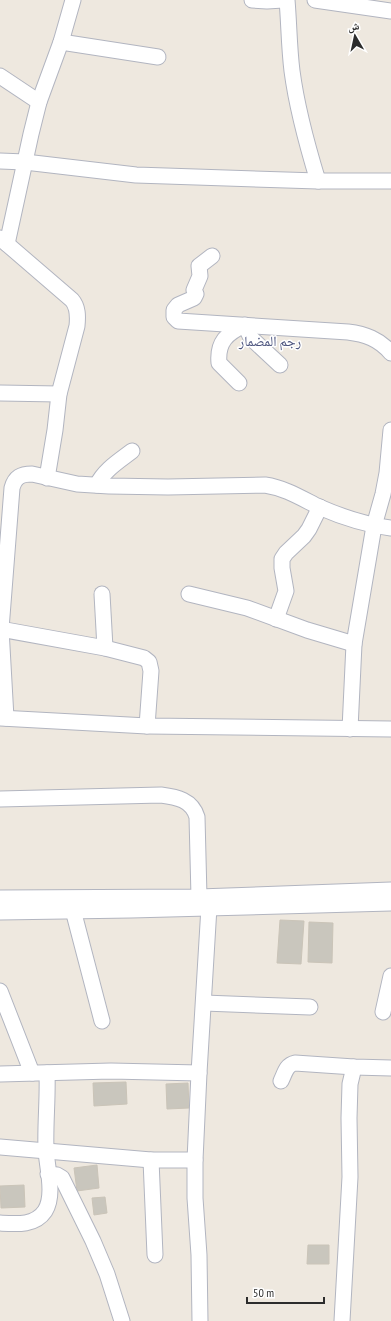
<svg xmlns="http://www.w3.org/2000/svg" width="391" height="1321" font-family="'PT Sans Narrow','Noto Naskh Arabic',sans-serif">
<style>
.building{fill:#c9c6bd;stroke:#cac4b8}
.lines{fill:none;stroke-linecap:round;stroke-linejoin:round}
.minor-casing{stroke:#b2b5c0;stroke-width:17}
.minor{stroke:#fff;stroke-width:15}
.labels{text-anchor:middle;dominant-baseline:central;stroke-width:3;stroke-linejoin:round;paint-order:stroke}
.quarter-label{font-size:14px;fill:#4c547e;stroke:#fff}
</style>
<rect width="100%" height="100%" fill="#eee8df"/>
<!-- building -->
<g class="building">
<polygon points="280,920 304,921 301,964 277,963"/>
<polygon points="309,922 333,923 332,963 308,962"/>
<polygon points="126,1082 127,1104 94,1106 93,1083"/>
<polygon points="188,1083 189,1108 167,1109 166,1084"/>
<polygon points="97,1165 99,1188 77,1191 74,1168"/>
<polygon points="24,1185 25,1207 1,1208 0,1186"/>
<polygon points="105,1197 107,1213 94,1215 92,1198"/>
<polygon points="308,1245 329,1245 329,1264 307,1264"/>
</g>
<g class="lines">
<defs>
<g id="minor">
<polyline points="252,0 267,1 283,0"/>
<path d="M287 0C289 23 289 47 292 71 297 109 307 145 318 181"/>
<polyline points="315,0 391,11"/>
<polyline points="61,42 158,57"/>
<polyline points="0,76 39,102"/>
<polyline points="0,161 25,162 136,175 318,181 391,181"/>
<path d="M0 238 72 300C78 307 78 316 77 326L59 394 55 430 47 478"/>
<polyline points="7,244 31,134 39,102 61,42 73,0"/>
<path d="M212 256 199 266 200 276 194 290 196 294 194 298 178 305 174 310V317L178 321 348 332C365 334 379 339 391 353"/>
<path d="M239 383 219 363C217 342 227 333 245 325L251 338 280 365"/>
<polyline points="0,393 59,394"/>
<path d="M97 485C104 470 119 461 132 451"/>
<polyline points="102,594 105,648"/>
<polyline points="189,594 247,608 307,630 354,644"/>
<polyline points="276,619 286,591 282,568 282,559 286,553 304,536 309,529 320,507"/>
<polyline points="0,629 105,648 144,658 149,662 151,671 147,726"/>
<polyline points="0,718 147,726 391,729"/>
<path d="M6 718 1 629 12 488C15 477 21 474 32 474L77 484 109 486 168 487 265 485C285 488 301 498 319 507 342 517 367 525 391 528"/>
<polyline points="350,729 354,644 374,526 383,494 387,473 391,430"/>
<path d="M0 799 161 795C177 797 192 800 197 817L199 897"/>
<polyline points="0,898 199,897 391,890"/>
<polyline points="73,910 102,1021"/>
<polyline points="0,912 131,910 391,903"/>
<polyline points="0,991 32,1073"/>
<polyline points="204,1003 310,1007"/>
<polyline points="383,1012 391,976"/>
<polyline points="0,1074 111,1071 199,1073"/>
<path d="M281 1081C285 1073 286 1065 295 1063L354 1067 391 1068"/>
<polyline points="0,1147 151,1160 195,1160"/>
<polyline points="151,1160 155,1255"/>
<polyline points="48,1174 57,1175 62,1178 93,1241 107,1274 122,1321"/>
<path d="M0 1223C16 1224 35 1226 45 1211 55 1195 47 1168 46 1150 45 1124 48 1099 47 1073"/>
<polyline points="200,1321 199,1255 195,1198 195,1160 199,1073 209,907"/>
<polyline points="342,1321 350,1177 349,1118 350,1084 354,1067"/>
</g>
</defs>
<!-- minor casing -->
<use href="#minor" class="minor-casing"/>
<!-- minor -->
<use href="#minor" class="minor"/>
</g>
<g class="labels">
<!-- quarter labels -->
<g class="quarter-label">
<text x="270" y="341">رجم المضمار</text>
</g>
</g>
<!-- north arrow -->
<g transform="translate(355 36) rotate(351)" stroke="#ffffff" stroke-width="3" paint-order="stroke">
<path d="M0-3L7 15L0 10L-7 15Z" fill="#2c2c2c"/>
<text y="-6" font-size="11" font-weight="bold" text-anchor="middle" fill="#2c2c2c">ش</text>
</g>
<!-- scale -->
<path d="M247 1297v6h77v-6" fill="none" stroke="#2c2c2c" stroke-width="2"/>
<text x="253" y="1297" font-size="12" fill="#2c2c2c" stroke="#ffffff" stroke-width="3" paint-order="stroke">50 m</text>
</svg>
